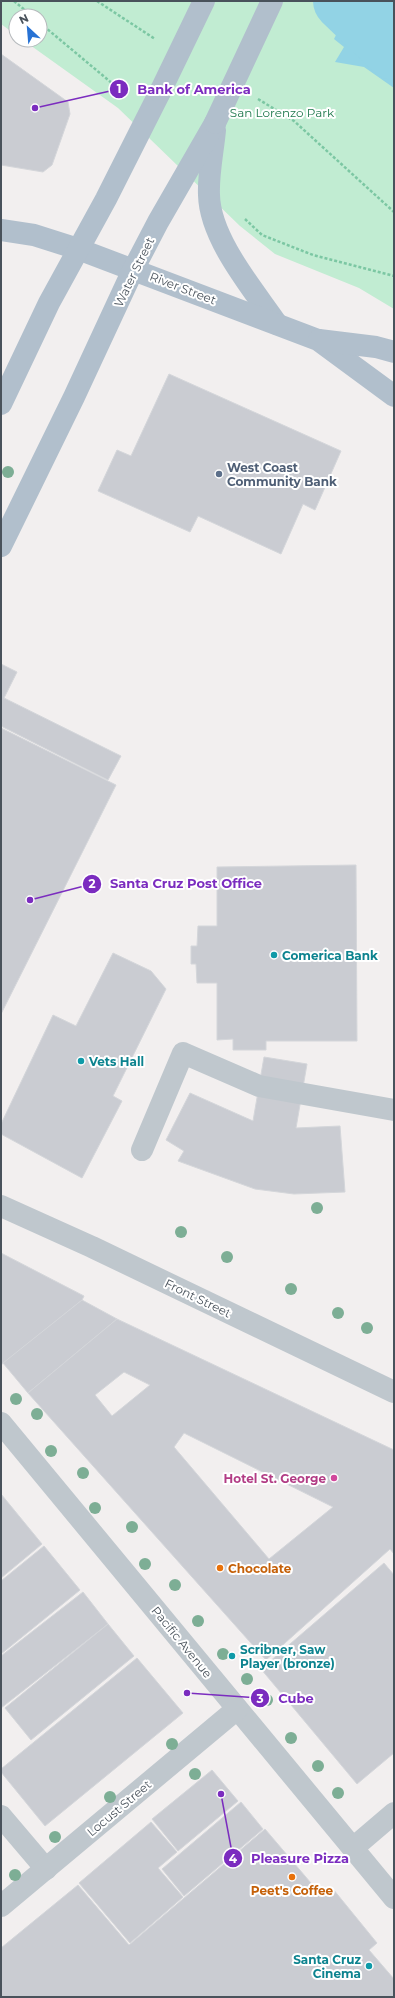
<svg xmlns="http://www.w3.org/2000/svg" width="395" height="1998" font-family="Montserrat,sans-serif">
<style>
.green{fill:#c1ecd2}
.water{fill:#92d3e5}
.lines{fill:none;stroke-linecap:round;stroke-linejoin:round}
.river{stroke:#92d3e5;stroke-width:58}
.building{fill:#caccd2;stroke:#d4d6da;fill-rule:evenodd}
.path{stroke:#7cc7a3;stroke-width:2.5;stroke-dasharray:3 2;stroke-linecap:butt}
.minor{stroke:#bfc7cd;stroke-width:22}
.major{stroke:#b1bfcc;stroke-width:22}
.major-bridge{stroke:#b1bfcc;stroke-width:22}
.tree{fill:#7dae95}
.service-dot{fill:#5c6f8a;stroke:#fff;stroke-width:1.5}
.culture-dot{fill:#0f9aa8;stroke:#fff;stroke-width:1.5}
.hotel-dot{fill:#d1479c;stroke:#fff;stroke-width:1.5}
.food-dot{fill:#e8710a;stroke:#fff;stroke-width:1.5}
.labels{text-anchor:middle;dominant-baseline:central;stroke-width:4;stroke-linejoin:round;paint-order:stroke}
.park-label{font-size:12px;fill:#1e784c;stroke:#fff}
.street-label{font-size:12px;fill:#49525b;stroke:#fff}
.service-label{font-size:12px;font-weight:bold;fill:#4e5e75;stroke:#fff;text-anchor:start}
.culture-label{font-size:12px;font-weight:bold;fill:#0d838f;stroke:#fff;text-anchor:start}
.hotel-label{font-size:12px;font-weight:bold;fill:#b23c85;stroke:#fff;text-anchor:end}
.food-label{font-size:12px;font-weight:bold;fill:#c56008;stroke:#fff;text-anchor:start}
.leader{fill:none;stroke:#7b2cbf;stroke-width:1.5}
.callout-dot{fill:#7b2cbf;stroke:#fff;stroke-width:1.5}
.mark-label{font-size:12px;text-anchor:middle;font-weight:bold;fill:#fff}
.callout-label{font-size:13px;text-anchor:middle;font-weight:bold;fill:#7b2cbf;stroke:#fff;stroke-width:4;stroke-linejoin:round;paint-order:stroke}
</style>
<rect width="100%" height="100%" fill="#f2efef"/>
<!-- green -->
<polygon class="green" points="1,1 394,1 394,309 359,288 275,254 240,226 118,108 23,40 40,40 40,16 16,16 16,35 1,24"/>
<!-- water -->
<polygon class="water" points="353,1 394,1 394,88 364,67 335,62 344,47 334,39"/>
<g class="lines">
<!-- river -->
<polyline class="river" points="342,1 394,51"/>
</g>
<!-- building -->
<g class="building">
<polygon points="1,54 68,102 70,114 52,165 43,172 1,165"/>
<polygon points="169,374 341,451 315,510 303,504 281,554 198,516 190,532 98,491 117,450 131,456"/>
<polygon points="1,664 17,672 4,698 121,756 108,780 1,726"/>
<polygon points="1,728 116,785 1,1014"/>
<polygon points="356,865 357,1041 266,1041 266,1050 233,1050 233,1039 217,1040 217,983 197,983 196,964 191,964 191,946 197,946 198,926 217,926 217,867"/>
<polygon points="113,953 151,971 166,989 113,1096 122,1101 82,1178 1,1134 1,1124 53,1015 76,1026"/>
<polygon points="264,1057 307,1064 296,1128 340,1126 345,1192 294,1194 255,1189 178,1161 184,1151 166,1140 190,1093 253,1121"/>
<polygon points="1,1253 84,1296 82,1300 1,1365"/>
<polygon points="82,1300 117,1319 28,1393 3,1363"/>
<path d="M117 1319 394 1450V1554L390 1549 266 1660 28 1393ZM124 1372 150 1385 112 1416 95 1395ZM184 1433 333 1507 269 1559 174 1447Z"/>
<polygon points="1,1494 42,1544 1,1578"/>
<polygon points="44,1546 80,1590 1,1654 1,1581"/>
<polygon points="384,1563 394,1575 394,1753 357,1784 261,1669"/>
<polygon points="83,1592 108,1624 1,1708 1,1656"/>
<polygon points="108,1624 134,1656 31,1740 5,1708"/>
<polygon points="137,1658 183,1713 45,1826 1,1772 1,1769"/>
<polygon points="212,1770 238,1801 178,1851 152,1819"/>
<polygon points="241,1802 263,1829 184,1896 162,1869"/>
<polygon points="151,1822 177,1852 158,1868 183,1897 130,1943 79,1883"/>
<polygon points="265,1829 322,1896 333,1889 377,1943 369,1950 394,1979 394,1997 1,1997 1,1948 78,1885 129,1945"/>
</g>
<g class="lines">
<!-- path -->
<g class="path">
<polyline points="14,1 32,16"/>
<polyline points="97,1 155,39"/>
<polyline points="40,23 119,89"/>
<polyline points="258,99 294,121 394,212"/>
<polyline points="245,219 262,235 313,255 394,276"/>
</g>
<!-- minor -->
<g class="minor">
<polyline points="142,1150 183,1053 259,1086 394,1110"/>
<polyline points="1,1206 92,1247 394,1392"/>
<polyline points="1,1423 394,1898"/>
<polyline points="1,1816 46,1869"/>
<polyline points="353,1848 394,1813"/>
<polyline points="1,1906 237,1709"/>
</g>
<!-- major -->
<g class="major">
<path d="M215 130C213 152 208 174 209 195 210 239 253 289 277 324"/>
<polyline points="1,230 34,235 78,249 318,340 394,396"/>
<polyline points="319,340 376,347 394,352"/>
<polyline points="1,404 49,303 106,199 160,92"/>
<polyline points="1,546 74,397 133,270 158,222 215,123"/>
</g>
<!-- major-bridge -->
<g class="major-bridge">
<polyline points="160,92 204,1"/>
<polyline points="215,123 272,1"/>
</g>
</g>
<!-- trees -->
<g class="tree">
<circle cx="8" cy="472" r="6"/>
<circle cx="317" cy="1208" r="6"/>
<circle cx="181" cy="1232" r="6"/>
<circle cx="227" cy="1257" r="6"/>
<circle cx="291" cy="1289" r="6"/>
<circle cx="338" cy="1313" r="6"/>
<circle cx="367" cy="1328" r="6"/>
<circle cx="16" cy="1399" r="6"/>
<circle cx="37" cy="1414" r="6"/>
<circle cx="51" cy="1451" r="6"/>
<circle cx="83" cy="1473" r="6"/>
<circle cx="95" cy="1508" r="6"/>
<circle cx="132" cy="1527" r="6"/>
<circle cx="145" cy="1564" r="6"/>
<circle cx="175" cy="1585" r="6"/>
<circle cx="198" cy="1621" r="6"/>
<circle cx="223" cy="1654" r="6"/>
<circle cx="247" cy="1679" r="6"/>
<circle cx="267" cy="1700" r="6"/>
<circle cx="291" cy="1738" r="6"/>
<circle cx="172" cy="1744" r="6"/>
<circle cx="318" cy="1766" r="6"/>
<circle cx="195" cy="1774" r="6"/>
<circle cx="338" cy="1793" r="6"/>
<circle cx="110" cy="1797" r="6"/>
<circle cx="55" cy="1837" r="6"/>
<circle cx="15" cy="1875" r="6"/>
</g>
<!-- markers -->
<circle class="service-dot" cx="219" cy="474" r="4"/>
<g class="culture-dot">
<circle cx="274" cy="955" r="4"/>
<circle cx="81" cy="1061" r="4"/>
<circle cx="232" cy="1656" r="4"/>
<circle cx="369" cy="1966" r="4"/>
</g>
<circle class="hotel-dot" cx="334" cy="1478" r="4"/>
<g class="food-dot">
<circle cx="220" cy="1568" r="4"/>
<circle cx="292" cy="1877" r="4"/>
</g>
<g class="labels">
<!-- park labels -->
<g class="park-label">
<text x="282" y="112">San Lorenzo Park</text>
</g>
<!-- street labels -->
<g class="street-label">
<text transform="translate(134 272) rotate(-64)">Water Street</text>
<text transform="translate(183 288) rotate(21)">River Street</text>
<text transform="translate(198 1298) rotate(26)">Front Street</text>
<text transform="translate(182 1642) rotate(51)">Pacific Avenue</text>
<text transform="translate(119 1808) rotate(-40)">Locust Street</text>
</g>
<!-- service labels -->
<g class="service-label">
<text x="227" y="467">West Coast<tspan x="227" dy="14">Community Bank</tspan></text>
</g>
<!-- culture labels -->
<g class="culture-label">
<text x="282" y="955">Comerica Bank</text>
<text x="89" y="1061">Vets Hall</text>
<text x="240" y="1649">Scribner, Saw<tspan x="240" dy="14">Player (bronze)</tspan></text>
<text x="361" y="1959" text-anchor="end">Santa Cruz<tspan x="361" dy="14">Cinema</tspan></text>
</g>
<!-- hotel labels -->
<g class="hotel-label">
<text x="326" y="1478">Hotel St. George</text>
</g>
<!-- food labels -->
<g class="food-label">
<text x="228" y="1568">Chocolate</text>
<text x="292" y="1890" text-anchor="middle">Peet's Coffee</text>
</g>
</g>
<!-- callouts -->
<path class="leader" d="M35 108L119 89M30 900L92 884M187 1693L260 1698M221 1794L233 1858"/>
<g class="callout-dot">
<circle cx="35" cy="108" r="4"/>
<circle cx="30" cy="900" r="4"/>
<circle cx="187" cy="1693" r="4"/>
<circle cx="221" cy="1794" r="4"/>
<circle cx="119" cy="89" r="10"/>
<circle cx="92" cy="884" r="10"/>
<circle cx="260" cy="1698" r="10"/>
<circle cx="233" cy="1858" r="10"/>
</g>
<g class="mark-label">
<text x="119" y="93">1</text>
<text x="92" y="888">2</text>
<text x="260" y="1703">3</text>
<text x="233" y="1863">4</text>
</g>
<g class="callout-label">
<text x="194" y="94">Bank of America</text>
<text x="186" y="888">Santa Cruz Post Office</text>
<text x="296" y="1703">Cube</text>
<text x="300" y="1863">Pleasure Pizza</text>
</g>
<!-- border -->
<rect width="395" height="1998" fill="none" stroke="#49525b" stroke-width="4"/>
<!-- north arrow -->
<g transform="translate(28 28) rotate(334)"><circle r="19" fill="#ffffff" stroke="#b6babd"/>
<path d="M0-3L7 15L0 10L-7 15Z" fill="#2772d4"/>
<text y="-6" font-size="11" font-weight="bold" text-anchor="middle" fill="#49525b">N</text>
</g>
</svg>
